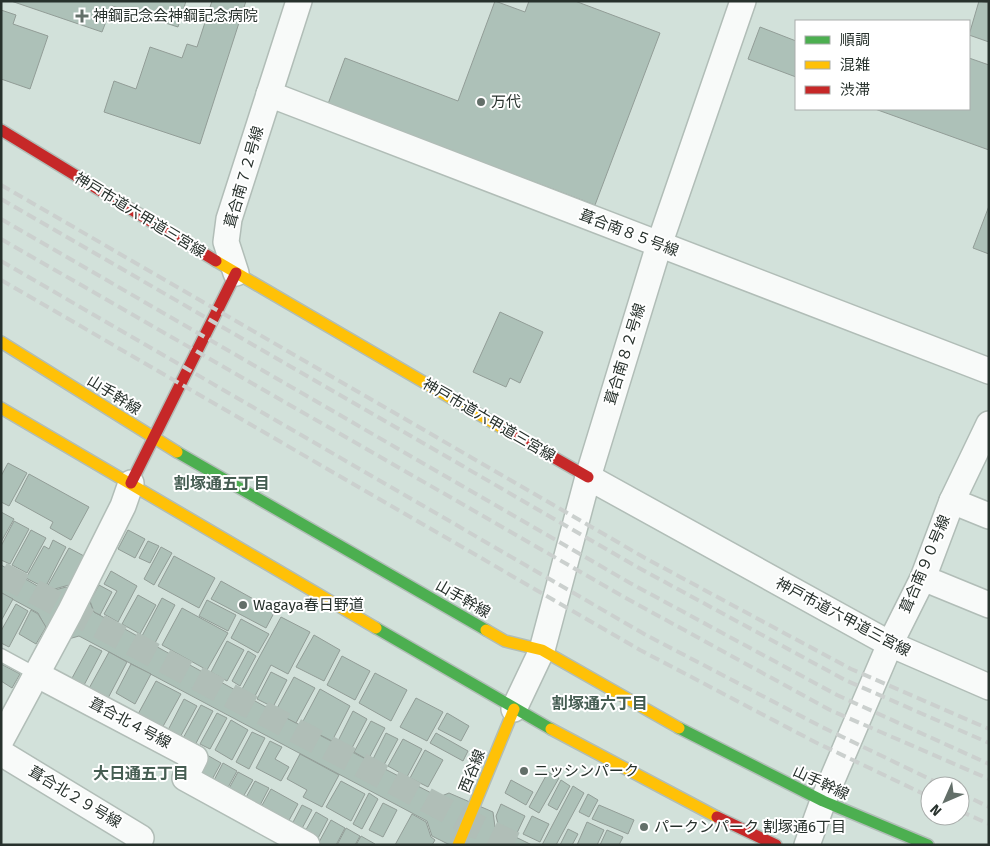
<svg xmlns="http://www.w3.org/2000/svg" width="990" height="846" font-family="'Fira Sans','Noto Sans JP',sans-serif">
<style>
.building{fill:#adc1b8;stroke:#929d97}
.lines{fill:none;stroke-linecap:round;stroke-linejoin:round}
.street-tunnel{stroke:#b0beb7;stroke-width:25;stroke-dasharray:25 12;stroke-linecap:butt}
.lane-casing{stroke:#b1bdb7;stroke-width:15}
.street-casing{stroke:#b1bdb7;stroke-width:28}
.fast-casing{stroke:#b1bdb7;stroke-width:14}
.slow-casing{stroke:#b1bdb7;stroke-width:14}
.jam-casing{stroke:#b1bdb7;stroke-width:14}
.lane{stroke:#f8faf9;stroke-width:12}
.street{stroke:#f8faf9;stroke-width:25}
.fast{stroke:#4caf50;stroke-width:11}
.slow{stroke:#ffc107;stroke-width:11}
.jam{stroke:#c62828;stroke-width:11}
.rail{stroke:#cbd0ce;stroke-width:4;stroke-dasharray:10 5;stroke-linecap:butt}
.poi-dot{fill:#636f69;stroke:#fff;stroke-width:2}
.labels{text-anchor:middle;dominant-baseline:central;stroke-width:4;stroke-linejoin:round;paint-order:stroke}
.poi-label{font-size:15px;fill:#27312c;stroke:#fff;text-anchor:start}
.street-label{font-size:15px;fill:#27312c;stroke:#fff}
.neighbourhood-label{font-size:16px;font-weight:bold;fill:#455d52;stroke:#fff}
</style>
<rect width="100%" height="100%" fill="#d2e1da"/>
<!-- building -->
<g class="building">
<polygon points="11,1 186,1 178,27 112,6 102,32"/>
<polygon points="212,1 246,1 200,144 104,112 114,81 136,89 150,47 182,58 187,44 197,47"/>
<polygon points="495,1 525,12 529,1 575,1 660,33 595,205 328,104 345,58 458,101"/>
<polygon points="979,1 989,3 989,42 969,35"/>
<polygon points="1,10 16,15 13,24 48,36 30,89 1,79"/>
<polygon points="760,27 796,41 796,77 748,59"/>
<polygon points="969,58 989,65 989,150 875,109 969,109"/>
<polygon points="989,206 989,254 973,248"/>
<polygon points="500,312 543,332 520,383 510,378 506,387 473,372"/>
<polygon points="8,463 27,473 9,506 1,502 1,476"/>
<polygon points="29,474 89,507 71,540 50,528 53,522 15,501"/>
<polygon points="1,512 14,519 1,542"/>
<polygon points="14,521 29,529 10,564 1,560 1,546"/>
<polygon points="31,530 46,538 27,573 12,565"/>
<polygon points="128,530 145,539 135,558 118,549"/>
<polygon points="53,540 66,547 45,588 26,578 44,546 49,549"/>
<polygon points="148,541 159,546 150,563 139,558"/>
<polygon points="161,547 172,553 154,585 144,579"/>
<polygon points="69,548 84,556 69,585 51,590 47,587"/>
<polygon points="174,556 215,578 199,608 158,586"/>
<polygon points="1,565 48,592 66,587 90,602 94,612 275,712 439,797 449,793 493,812 495,827 532,845 450,845 432,836 427,821 79,636 65,640 47,630 38,613 1,593"/>
<polygon points="111,571 137,586 118,622 104,614 117,591 104,584"/>
<polygon points="221,581 275,611 266,628 211,599"/>
<polygon points="99,585 112,592 100,615 94,612 90,601"/>
<polygon points="2,593 13,599 1,621 1,594"/>
<polygon points="138,595 156,605 140,634 122,624"/>
<polygon points="162,598 175,605 155,643 142,636"/>
<polygon points="207,600 236,615 228,631 199,616"/>
<polygon points="16,604 28,611 9,647 1,643 1,631"/>
<polygon points="182,608 228,633 207,670 162,645"/>
<polygon points="31,610 38,614 46,627 36,644 19,634"/>
<polygon points="281,617 310,632 288,674 271,665 254,698 241,691"/>
<polygon points="241,619 269,634 258,653 231,638"/>
<polygon points="314,635 340,650 324,681 296,667"/>
<polygon points="227,641 244,650 227,681 211,672"/>
<polygon points="90,645 102,651 83,687 71,680"/>
<polygon points="248,651 256,656 240,686 232,681"/>
<polygon points="109,652 127,662 106,702 87,692"/>
<polygon points="342,656 370,671 355,700 327,685"/>
<polygon points="1,664 20,674 12,688 1,681"/>
<polygon points="131,664 151,674 135,704 116,693"/>
<polygon points="271,672 287,680 273,707 257,699"/>
<polygon points="375,673 407,690 391,721 359,703"/>
<polygon points="294,677 315,688 296,723 275,712"/>
<polygon points="156,681 181,694 161,730 137,716"/>
<polygon points="320,689 350,706 332,741 301,725"/>
<polygon points="416,698 443,712 427,741 400,727"/>
<polygon points="184,699 197,706 178,741 166,734"/>
<polygon points="201,705 213,711 193,749 181,742"/>
<polygon points="353,711 367,719 352,748 338,741"/>
<polygon points="217,713 227,718 210,749 200,744"/>
<polygon points="447,713 469,726 461,741 438,729"/>
<polygon points="231,720 248,730 232,760 215,750"/>
<polygon points="371,721 385,728 368,760 354,752"/>
<polygon points="252,732 265,738 249,769 236,762"/>
<polygon points="386,733 398,739 384,765 373,759"/>
<polygon points="436,733 468,751 463,761 430,743"/>
<polygon points="403,739 422,749 407,777 388,766"/>
<polygon points="270,741 282,747 275,759 289,767 281,781 256,768"/>
<polygon points="425,750 443,760 428,787 410,778"/>
<polygon points="300,754 339,775 322,807 303,797 307,790 287,779"/>
<polygon points="207,755 221,763 209,785 195,778"/>
<polygon points="223,763 237,771 225,793 211,786"/>
<polygon points="238,772 253,780 240,802 226,794"/>
<polygon points="548,772 559,778 539,813 529,807"/>
<polygon points="511,780 533,792 526,805 505,793"/>
<polygon points="561,780 570,786 557,810 548,805"/>
<polygon points="255,781 269,788 257,811 243,803"/>
<polygon points="341,781 365,794 351,821 326,807"/>
<polygon points="573,786 584,793 556,845 542,845"/>
<polygon points="271,789 298,804 287,824 260,809"/>
<polygon points="369,793 378,799 362,829 353,824"/>
<polygon points="588,794 598,800 589,817 579,812"/>
<polygon points="383,803 397,810 383,837 369,830"/>
<polygon points="501,804 525,816 517,833 498,824 496,816"/>
<polygon points="302,805 312,810 300,832 291,826"/>
<polygon points="599,805 634,820 628,834 592,819"/>
<polygon points="316,812 328,819 316,842 303,835"/>
<polygon points="412,814 426,822 431,837 435,840 432,845 395,845"/>
<polygon points="532,816 549,824 540,842 523,834"/>
<polygon points="331,820 345,828 336,845 320,845 318,844"/>
<polygon points="587,822 604,830 597,845 577,845"/>
<polygon points="346,828 360,836 355,845 337,845"/>
<polygon points="568,829 578,834 572,845 560,845"/>
<polygon points="607,830 623,837 619,845 600,845"/>
<polygon points="361,836 375,844 374,845 356,845"/>
</g>
<g class="lines">
<!-- street-tunnel -->
<polyline class="street-tunnel" points="1,574 468,822 516,845"/>
<defs>
<polyline id="lane" points="1,655 36,674"/>
<g id="street">
<polyline points="269,94 989,371"/>
<polyline points="236,273 226,242 229,219 299,1"/>
<polyline points="588,477 890,644 989,687"/>
<polyline points="952,501 989,516"/>
<polyline points="923,578 989,605"/>
<polyline points="36,674 195,758 185,778 307,845"/>
<polyline points="514,709 542,650 588,477 659,245 743,1"/>
<polyline points="1,740 70,612 123,506 131,483"/>
<polyline points="1,753 141,838 138,845"/>
<polyline points="807,845 823,801 890,644 923,578 952,501 989,424"/>
</g>
<g id="fast">
<polyline points="177,452 486,630"/>
<polyline points="376,628 551,729"/>
<polyline points="679,728 823,801 928,845"/>
</g>
<g id="slow">
<polyline points="216,261 504,429"/>
<polyline points="1,342 177,452"/>
<polyline points="1,408 376,628"/>
<polyline points="486,630 505,641 542,650 679,728"/>
<polyline points="551,729 717,817"/>
<polyline points="458,845 514,709"/>
</g>
<g id="jam">
<polyline points="1,130 216,261"/>
<polyline points="504,429 588,477"/>
<polyline points="131,483 236,273"/>
<polyline points="717,817 776,845"/>
</g>
</defs>
<!-- lane casing -->
<use href="#lane" class="lane-casing"/>
<!-- street casing -->
<use href="#street" class="street-casing"/>
<!-- fast casing -->
<use href="#fast" class="fast-casing"/>
<!-- slow casing -->
<use href="#slow" class="slow-casing"/>
<!-- jam casing -->
<use href="#jam" class="jam-casing"/>
<!-- lane -->
<use href="#lane" class="lane"/>
<!-- street -->
<use href="#street" class="street"/>
<!-- fast -->
<use href="#fast" class="fast"/>
<!-- slow -->
<use href="#slow" class="slow"/>
<!-- jam -->
<use href="#jam" class="jam"/>
<!-- rail -->
<g class="rail">
<polyline points="1,185 645,558 851,669 989,729"/>
<polyline points="1,199 639,568 845,680 989,743"/>
<polyline points="1,219 630,583 837,695 989,764"/>
<polyline points="1,239 624,597 830,710 989,779"/>
<polyline points="1,261 646,635 820,726 944,786"/>
<polyline points="1,280 640,650 815,742 930,797"/>
<polyline points="960,793 989,807"/>
<polyline points="960,811 989,824"/>
</g>
</g>
<!-- markers -->
<g class="poi-dot">
<path d="M79.5 8.5h5v5h5v5h-5v5h-5v-5h-5v-5h5z"/>
<circle cx="481" cy="102" r="5"/>
<circle cx="243" cy="605" r="5"/>
<circle cx="524" cy="771" r="5"/>
<circle cx="644" cy="827" r="5"/>
</g>
<g class="labels">
<!-- poi labels -->
<g class="poi-label">
<text x="93" y="16">神鋼記念会神鋼記念病院</text>
<text x="491" y="102">万代</text>
<text x="253" y="605">Wagaya春日野道</text>
<text x="534" y="771">ニッシンパーク</text>
<text x="654" y="827">パークンパーク 割塚通6丁目</text>
</g>
<!-- street labels -->
<g class="street-label">
<text transform="translate(244 177) rotate(-74)">葺合南７２号線</text>
<text transform="translate(140 215) rotate(31)">神戸市道六甲道三宮線</text>
<text transform="translate(629 233) rotate(21)">葺合南８５号線</text>
<text transform="translate(625 354) rotate(-73)">葺合南８２号線</text>
<text transform="translate(114 395) rotate(32)">山手幹線</text>
<text transform="translate(489 420) rotate(30)">神戸市道六甲道三宮線</text>
<text transform="translate(925 564) rotate(-67)">葺合南９０号線</text>
<text transform="translate(463 599) rotate(30)">山手幹線</text>
<text transform="translate(843 617) rotate(28)">神戸市道六甲道三宮線</text>
<text transform="translate(130 723) rotate(28)">葺合北４号線</text>
<text transform="translate(472 771) rotate(-68)">西谷線</text>
<text transform="translate(821 783) rotate(25)">山手幹線</text>
<text transform="translate(75 797) rotate(31)">葺合北２９号線</text>
</g>
<!-- neighbourhood labels -->
<g class="neighbourhood-label">
<text x="222" y="483">割塚通五丁目</text>
<text x="600" y="703">割塚通六丁目</text>
<text x="141" y="773">大日通五丁目</text>
</g>
</g>
<!-- border -->
<rect width="990" height="846" fill="none" stroke="#27312c" stroke-width="5"/>
<!-- legend -->
<rect x="795" y="20" width="175" height="90" fill="#ffffff" stroke="#a9adab"/>
<rect x="805" y="36" width="25" height="8" fill="#4caf50" stroke="#a9adab"/>
<text x="840" y="45" font-size="15" fill="#27312c">順調</text>
<rect x="805" y="61" width="25" height="8" fill="#ffc107" stroke="#a9adab"/>
<text x="840" y="70" font-size="15" fill="#27312c">混雑</text>
<rect x="805" y="86" width="25" height="8" fill="#c62828" stroke="#a9adab"/>
<text x="840" y="95" font-size="15" fill="#27312c">渋滞</text>
<!-- north arrow -->
<g transform="translate(945 801) rotate(225)"><circle r="24" fill="#ffffff" stroke="#a9adab"/>
<path d="M0-4L9 19L0 12L-9 19Z" fill="#636f69"/>
<text y="-8" font-size="14" font-weight="bold" text-anchor="middle" fill="#27312c">N</text>
</g>
</svg>
